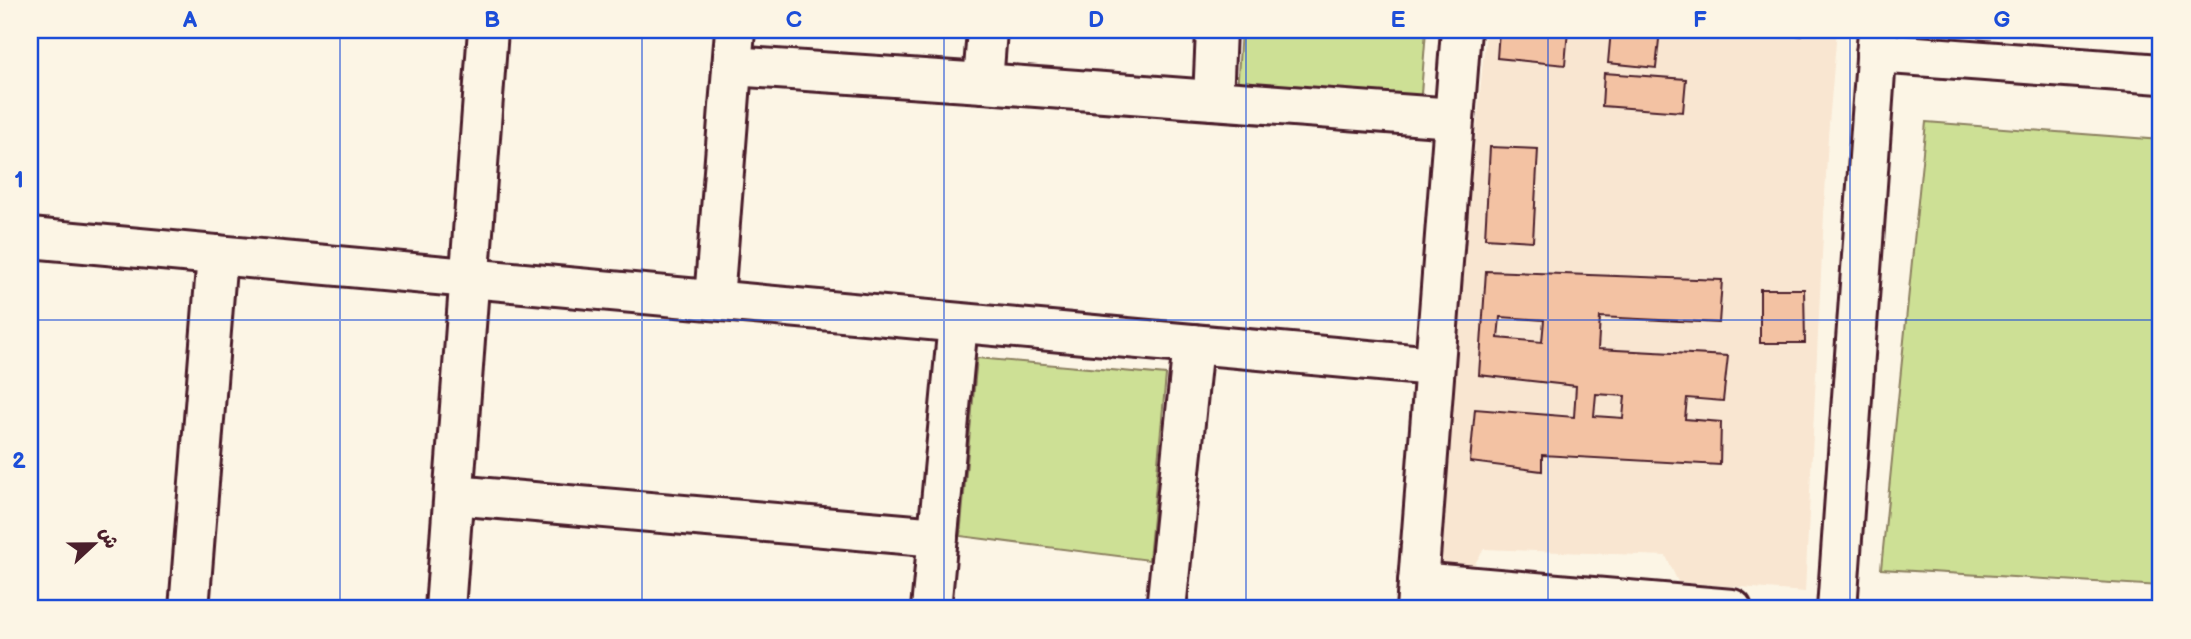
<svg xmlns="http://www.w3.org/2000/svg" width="2191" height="639" font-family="'Balsamiq Sans','Playpen Sans Arabic',sans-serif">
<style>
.built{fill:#f9e6d1}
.green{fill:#cde095;stroke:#8c8060;stroke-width:2}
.building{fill:#f3c2a3;stroke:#4a1f2b;stroke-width:2;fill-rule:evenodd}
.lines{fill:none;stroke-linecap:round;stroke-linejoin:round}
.minor-casing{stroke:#4a1f2b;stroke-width:44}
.minor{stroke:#fcf5e5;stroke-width:38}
.grid{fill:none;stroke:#1d4ed8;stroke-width:2;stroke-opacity:0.55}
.neatline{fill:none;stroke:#1d4ed8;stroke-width:2.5}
.grid-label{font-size:23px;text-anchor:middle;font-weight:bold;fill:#1d4ed8}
</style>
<rect width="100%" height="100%" fill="#fcf5e5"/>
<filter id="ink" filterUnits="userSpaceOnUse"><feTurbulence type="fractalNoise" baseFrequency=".0143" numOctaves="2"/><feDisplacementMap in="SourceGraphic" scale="14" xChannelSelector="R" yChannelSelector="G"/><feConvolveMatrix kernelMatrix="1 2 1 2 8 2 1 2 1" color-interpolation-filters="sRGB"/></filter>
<g filter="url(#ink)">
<!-- built -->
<polygon class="built" points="1486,30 1837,30 1828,136 1805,592 1678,582 1666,556 1484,549 1472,568 1434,566"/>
<!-- green -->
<g class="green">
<polygon points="1241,30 1426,30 1420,106 1237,92"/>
<polygon points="1926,122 2161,140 2161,586 1881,569"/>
<polygon points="977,358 1166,375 1149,560 960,536"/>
</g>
<!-- building -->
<g class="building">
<polygon points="1499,30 1568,30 1565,65 1497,58"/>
<polygon points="1611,30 1740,30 1739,38 1660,30 1656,68 1608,63"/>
<polygon points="1773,30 1803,30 1802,36 1772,32"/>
<polygon points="1604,73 1686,79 1683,112 1602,106"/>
<polygon points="1490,147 1538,149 1533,241 1485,238"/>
<path d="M1486 271 1722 280 1719 323 1600 317 1598 349 1728 356 1723 401 1687 398 1685 419 1721 422 1720 465 1542 455V471L1470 462 1475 409 1574 417 1576 386 1479 375ZM1500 317 1544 320 1542 342 1498 338ZM1596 394 1625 396 1623 418 1594 416Z"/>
<polygon points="1760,289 1804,289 1805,343 1760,343"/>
</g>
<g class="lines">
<defs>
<g id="minor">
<polyline points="1876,53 2161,74"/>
<polyline points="732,66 983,83 1454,118"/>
<polyline points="983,83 987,30"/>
<polyline points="1213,100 1216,30"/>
<polyline points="30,238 1434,366"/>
<polyline points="714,300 735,30"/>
<polyline points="454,495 938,537"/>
<polyline points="1418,582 1732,609"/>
<polyline points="189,609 217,255"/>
<polyline points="445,609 488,30"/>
<polyline points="931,609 958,323"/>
<polyline points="1166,609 1193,344"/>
<polyline points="1416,609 1461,30"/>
<polyline points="1837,609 1878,30"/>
</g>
</defs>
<!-- minor casing -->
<use href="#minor" class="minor-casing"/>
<!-- minor -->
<use href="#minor" class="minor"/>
</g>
</g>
<!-- grid -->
<path class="grid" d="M340 30V609M642 30V609M944 30V609M1246 30V609M1548 30V609M1850 30V609M30 320H2161"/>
<!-- margin -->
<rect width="2191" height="639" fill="none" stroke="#fcf5e5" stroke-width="77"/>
<!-- north arrow -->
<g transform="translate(94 544) rotate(68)" stroke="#fcf5e5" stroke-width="5" paint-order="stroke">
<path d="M0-5L12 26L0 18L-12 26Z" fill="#4a1f2b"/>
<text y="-10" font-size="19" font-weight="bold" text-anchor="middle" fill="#4a1f2b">ش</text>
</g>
<rect x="38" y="38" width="2114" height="562" class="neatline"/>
<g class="grid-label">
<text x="190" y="27">A</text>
<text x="492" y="27">B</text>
<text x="794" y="27">C</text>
<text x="1096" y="27">D</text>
<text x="1398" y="27">E</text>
<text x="1700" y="27">F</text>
<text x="2002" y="27">G</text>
<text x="19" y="187">1</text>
<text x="19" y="468">2</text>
</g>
</svg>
